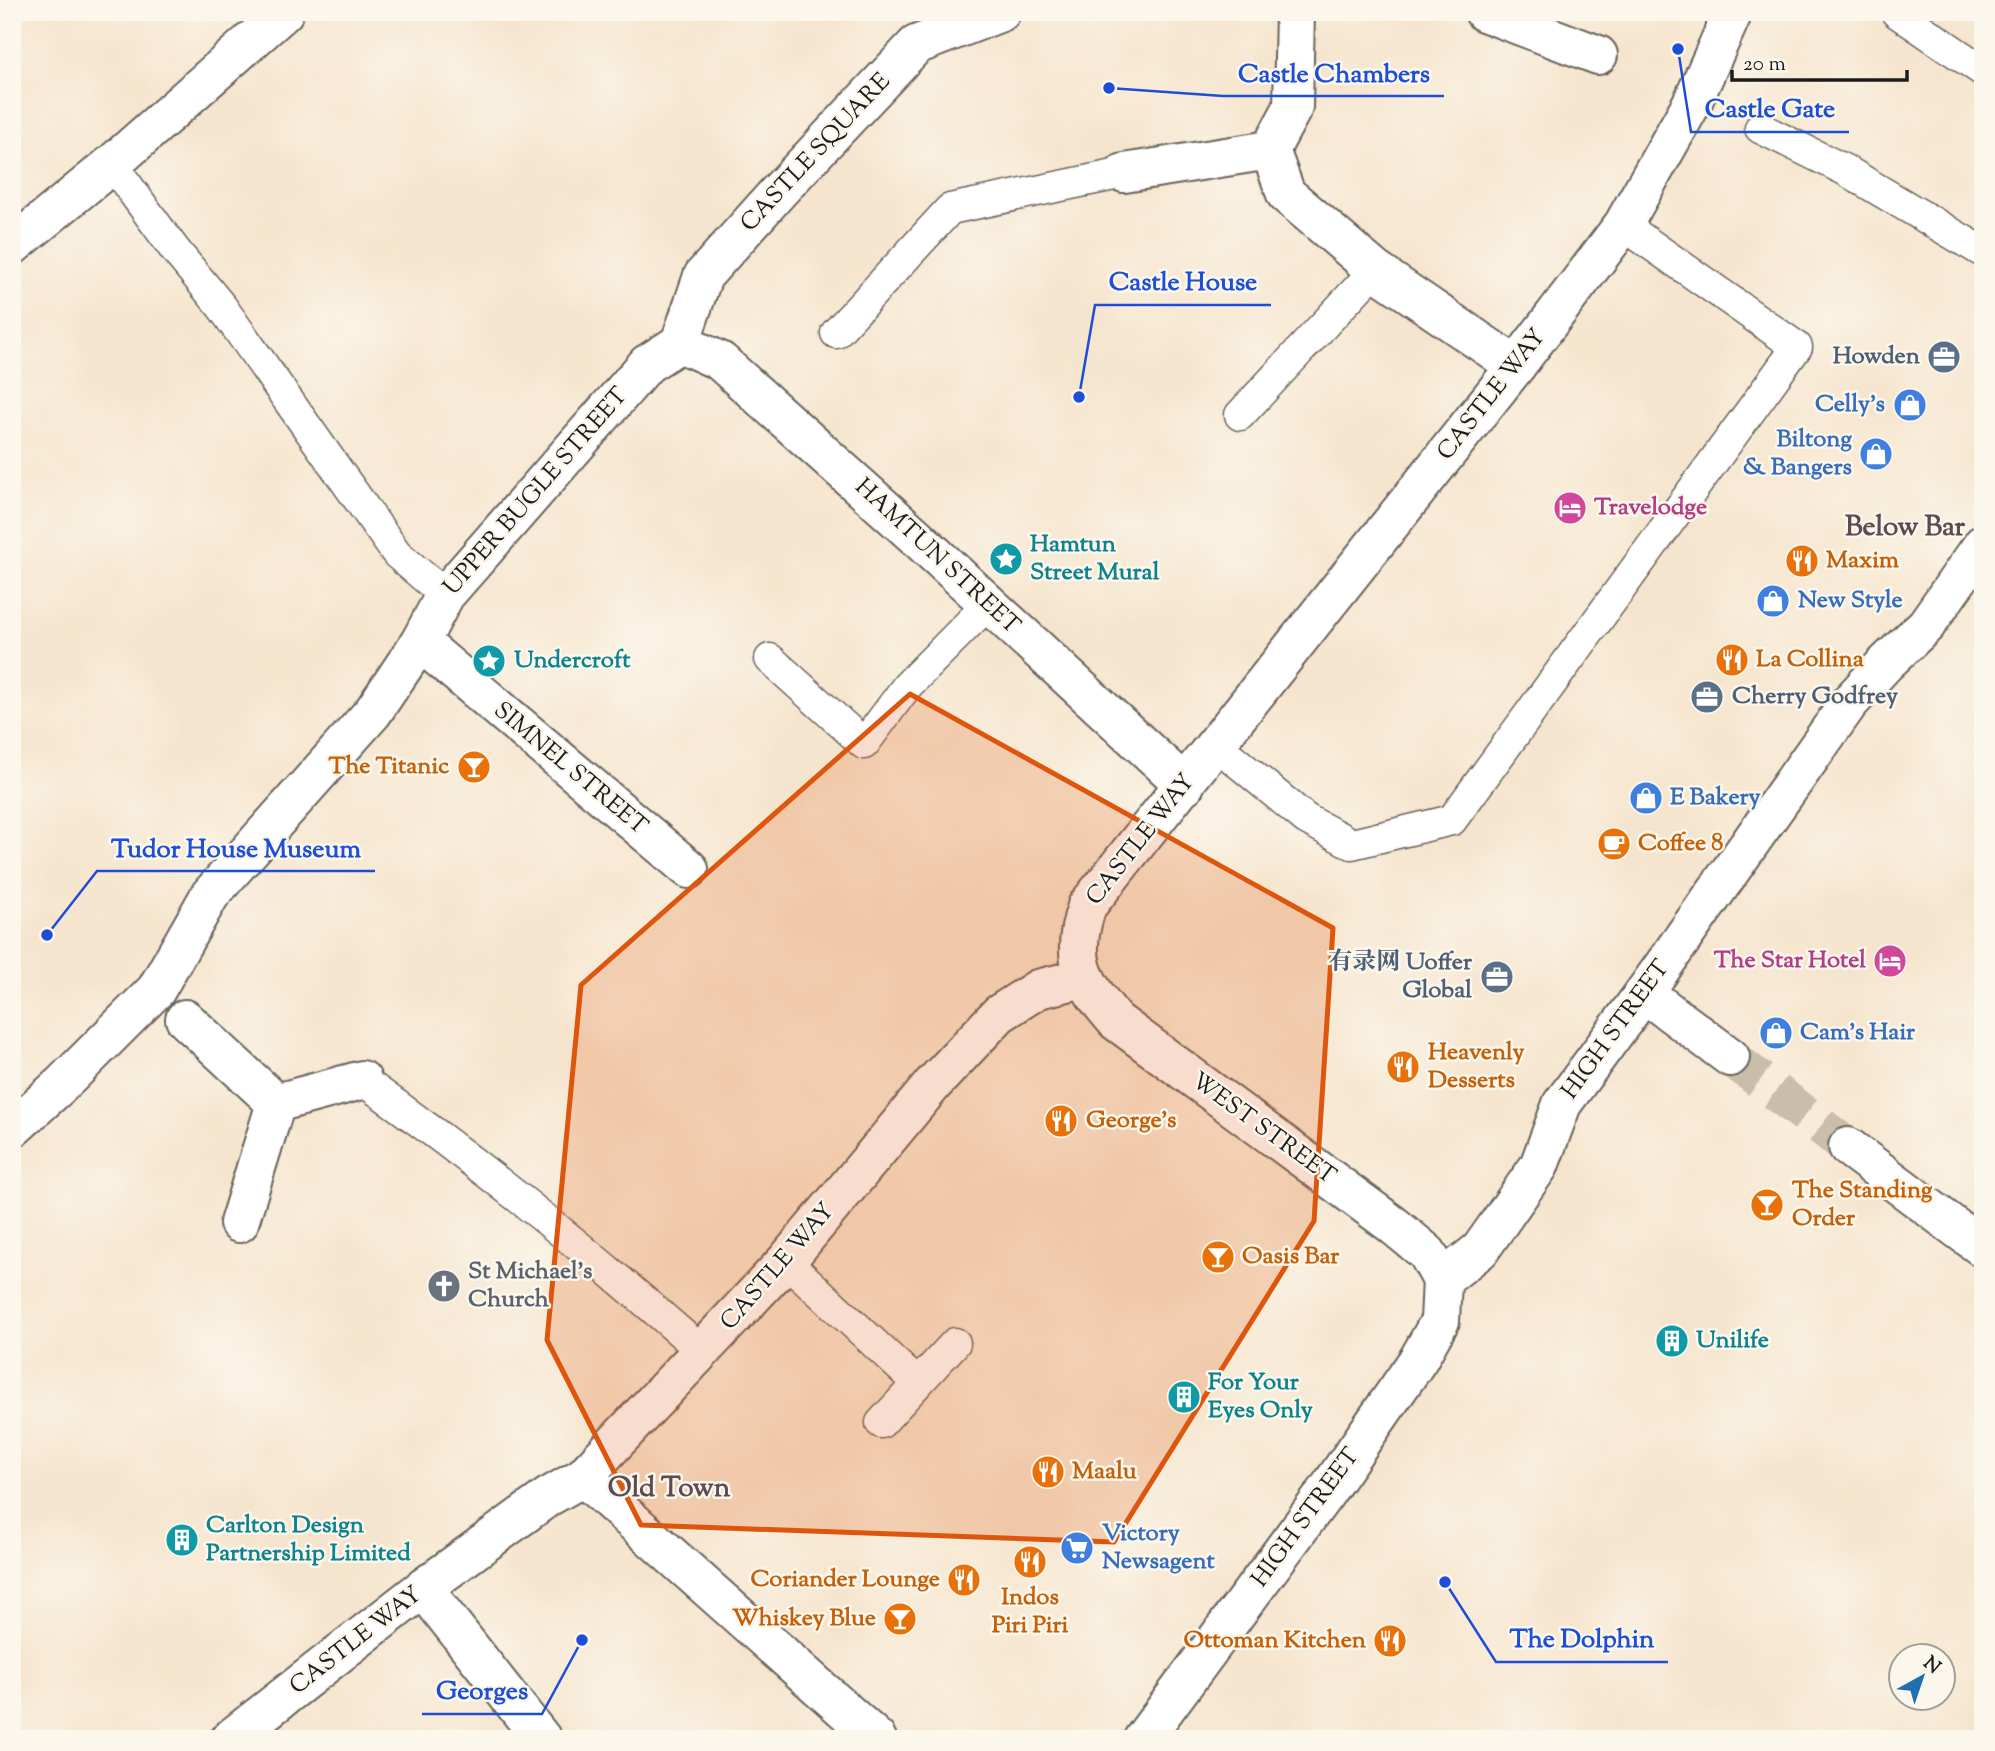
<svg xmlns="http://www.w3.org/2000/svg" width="1995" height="1751" font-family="'Sorts Mill Goudy','Noto Serif SC',serif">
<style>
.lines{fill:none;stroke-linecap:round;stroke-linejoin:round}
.street-tunnel{stroke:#cabdaa;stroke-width:38;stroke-dasharray:38 19;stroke-linecap:butt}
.lane-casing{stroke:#68625a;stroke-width:33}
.street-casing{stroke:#68625a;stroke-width:42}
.lane{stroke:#fff;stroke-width:30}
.street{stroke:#fff;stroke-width:38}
.marked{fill:#de560d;fill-opacity:0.2;stroke:#de560d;stroke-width:5;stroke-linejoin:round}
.labels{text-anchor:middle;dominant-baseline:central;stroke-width:5;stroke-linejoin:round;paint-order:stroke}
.street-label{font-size:24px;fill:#1c1c1c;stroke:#fbf7ec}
.service-label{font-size:24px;font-weight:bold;fill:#4e5e75;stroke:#fbf7ec;text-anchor:end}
.shop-label{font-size:24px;font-weight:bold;fill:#366cbe;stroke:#fbf7ec;text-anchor:start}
.hotel-label{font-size:24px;font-weight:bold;fill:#b23c85;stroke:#fbf7ec;text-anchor:start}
.culture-label{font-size:24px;font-weight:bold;fill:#0d838f;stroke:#fbf7ec;text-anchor:start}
.food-label{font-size:24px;font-weight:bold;fill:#c56008;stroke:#fbf7ec;text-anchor:start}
.worship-label{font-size:24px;font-weight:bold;fill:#5b616d;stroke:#fbf7ec;text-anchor:start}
.quarter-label{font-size:28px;font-weight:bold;fill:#5c4b53;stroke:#fbf7ec}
.leader{fill:none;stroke:#1d4ed8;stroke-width:2.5}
.callout-dot{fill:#1d4ed8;stroke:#fbf7ec;stroke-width:2.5}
.callout-label{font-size:26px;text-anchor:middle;font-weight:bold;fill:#1d4ed8;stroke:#fbf7ec;stroke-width:5;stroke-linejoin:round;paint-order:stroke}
</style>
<rect width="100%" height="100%" fill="#fbf7ec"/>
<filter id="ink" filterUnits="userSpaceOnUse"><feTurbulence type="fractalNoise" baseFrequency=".0143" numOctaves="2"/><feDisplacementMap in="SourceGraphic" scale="14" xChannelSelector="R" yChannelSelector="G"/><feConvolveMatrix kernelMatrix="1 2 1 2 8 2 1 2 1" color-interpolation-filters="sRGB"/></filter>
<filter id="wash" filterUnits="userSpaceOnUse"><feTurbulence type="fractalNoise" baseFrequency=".00686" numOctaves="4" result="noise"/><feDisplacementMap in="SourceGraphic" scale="28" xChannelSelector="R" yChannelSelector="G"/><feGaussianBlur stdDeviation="1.57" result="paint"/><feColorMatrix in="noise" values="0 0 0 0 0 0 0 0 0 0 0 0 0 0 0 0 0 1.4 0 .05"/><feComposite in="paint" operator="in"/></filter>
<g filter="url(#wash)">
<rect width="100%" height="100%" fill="#f6e5ce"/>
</g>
<g filter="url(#ink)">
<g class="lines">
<!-- street-tunnel -->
<polyline class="street-tunnel" points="1730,1057 1848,1147"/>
<defs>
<g id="lane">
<polyline points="1896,12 1983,71"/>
<polyline points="1760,128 1845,170 1983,252"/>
<polyline points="112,164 175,250 222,307 397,554 445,595"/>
<polyline points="836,333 950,209 1124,173"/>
<polyline points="1240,415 1375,270"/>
<polyline points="770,659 864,744 907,686 988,604"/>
<polyline points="1215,744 1306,819 1352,844 1452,820 1797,347 1623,225"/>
<path d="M362 1080C480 1164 594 1256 703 1352"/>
<polyline points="786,1261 917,1383"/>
<polyline points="881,1423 955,1343"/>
</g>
<g id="street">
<polyline points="1295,12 1293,107 1270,150 1286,194 1375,270 1516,366"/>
<polyline points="1484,12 1598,55"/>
<polyline points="1124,173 1270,150"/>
<polyline points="12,246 112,164 284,12"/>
<polyline points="680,343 720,361 913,534 1185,785"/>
<polyline points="680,343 703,276 778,192 916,45 1001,12"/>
<polyline points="420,642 689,869"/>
<polyline points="1644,993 1730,1057"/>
<polyline points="185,1019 276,1103 362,1080"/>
<polyline points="12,1129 63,1083 156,990 210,895 373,712 420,642 445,595 647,364 680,343"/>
<polyline points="1848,1147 1983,1248"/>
<polyline points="239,1223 276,1103"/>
<path d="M1442 1280 1427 1253 1393 1225 1116 1021C1081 981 1069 958 1087 906L1516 366 1623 225 1693 101 1733 12"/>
<polyline points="583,1477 877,1739"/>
<polyline points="423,1588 542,1739"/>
<polyline points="230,1739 423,1588 548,1497 583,1477 786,1261 933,1084 999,1014 1038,989 1083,978"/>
<polyline points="1143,1739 1327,1491 1418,1360 1440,1321 1442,1280 1480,1250 1539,1166 1562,1104 1644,993 1849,703 1885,664 1926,625 1983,544"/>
</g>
</defs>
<!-- lane casing -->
<use href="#lane" class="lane-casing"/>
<!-- street casing -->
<use href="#street" class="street-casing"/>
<!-- lane -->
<use href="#lane" class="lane"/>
<!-- street -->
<use href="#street" class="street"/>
</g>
</g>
<!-- marked area -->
<path class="marked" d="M910 694 1333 928 1314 1221 1114 1542 641 1525 547 1340 581 985Z"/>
<!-- icons -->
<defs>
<symbol id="office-disc" viewBox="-11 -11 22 22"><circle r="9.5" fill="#5c6f8a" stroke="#fbf7ec"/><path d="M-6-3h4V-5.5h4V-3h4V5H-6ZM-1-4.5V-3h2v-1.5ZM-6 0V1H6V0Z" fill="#fff"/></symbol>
<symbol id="shop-disc" viewBox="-11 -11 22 22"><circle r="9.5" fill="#3f7fe0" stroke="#fbf7ec"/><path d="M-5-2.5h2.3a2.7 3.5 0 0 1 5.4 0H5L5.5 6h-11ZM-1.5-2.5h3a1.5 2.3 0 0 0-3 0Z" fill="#fff"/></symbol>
<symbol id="hotel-disc" viewBox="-11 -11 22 22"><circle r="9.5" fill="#d1479c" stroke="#fbf7ec"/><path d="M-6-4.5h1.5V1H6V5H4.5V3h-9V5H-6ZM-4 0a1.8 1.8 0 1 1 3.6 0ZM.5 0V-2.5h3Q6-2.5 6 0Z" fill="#fff"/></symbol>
<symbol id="sight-disc" viewBox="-11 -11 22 22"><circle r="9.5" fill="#0f9aa8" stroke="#fbf7ec"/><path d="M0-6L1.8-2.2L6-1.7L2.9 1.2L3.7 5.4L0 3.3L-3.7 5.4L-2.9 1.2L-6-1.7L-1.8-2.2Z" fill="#fff"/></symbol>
<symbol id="restaurant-disc" viewBox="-11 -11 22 22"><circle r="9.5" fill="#e8710a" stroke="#fbf7ec"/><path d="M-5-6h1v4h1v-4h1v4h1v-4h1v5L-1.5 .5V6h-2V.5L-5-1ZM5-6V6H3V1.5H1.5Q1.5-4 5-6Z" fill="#fff"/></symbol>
<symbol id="bar-disc" viewBox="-11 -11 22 22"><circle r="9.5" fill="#e8710a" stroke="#fbf7ec"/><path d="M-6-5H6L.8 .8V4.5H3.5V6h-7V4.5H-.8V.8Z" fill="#fff"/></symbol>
<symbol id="cafe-disc" viewBox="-11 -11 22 22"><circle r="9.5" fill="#e8710a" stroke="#fbf7ec"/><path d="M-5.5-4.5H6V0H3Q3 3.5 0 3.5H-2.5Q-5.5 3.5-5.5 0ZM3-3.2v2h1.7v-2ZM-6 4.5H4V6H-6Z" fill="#fff"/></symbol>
<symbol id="church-disc" viewBox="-11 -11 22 22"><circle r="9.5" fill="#6b7280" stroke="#fbf7ec"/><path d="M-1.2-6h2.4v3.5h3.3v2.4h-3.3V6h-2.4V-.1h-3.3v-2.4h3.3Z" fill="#fff"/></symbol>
<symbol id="building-disc" viewBox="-11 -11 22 22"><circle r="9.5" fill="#0f9aa8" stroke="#fbf7ec"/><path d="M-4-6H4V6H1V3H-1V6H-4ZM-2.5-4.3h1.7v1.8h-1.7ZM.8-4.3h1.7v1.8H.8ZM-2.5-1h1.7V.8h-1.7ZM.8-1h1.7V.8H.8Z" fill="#fff"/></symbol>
<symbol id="supermarket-disc" viewBox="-11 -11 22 22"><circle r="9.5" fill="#3f7fe0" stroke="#fbf7ec"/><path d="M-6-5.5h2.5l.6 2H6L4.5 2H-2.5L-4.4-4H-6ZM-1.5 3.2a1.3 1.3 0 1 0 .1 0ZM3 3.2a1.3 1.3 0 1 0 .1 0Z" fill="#fff"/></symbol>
</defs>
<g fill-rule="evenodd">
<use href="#office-disc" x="1925" y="338" width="38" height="38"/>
<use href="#shop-disc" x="1891" y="386" width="38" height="38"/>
<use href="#shop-disc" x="1857" y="435" width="38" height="38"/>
<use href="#hotel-disc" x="1551" y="489" width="38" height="38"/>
<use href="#sight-disc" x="987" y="540" width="38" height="38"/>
<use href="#restaurant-disc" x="1783" y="542" width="38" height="38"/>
<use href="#shop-disc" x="1754" y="582" width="38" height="38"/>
<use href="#restaurant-disc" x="1713" y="641" width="38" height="38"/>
<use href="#sight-disc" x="470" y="642" width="38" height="38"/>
<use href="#office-disc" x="1688" y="678" width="38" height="38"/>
<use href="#bar-disc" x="455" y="748" width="38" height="38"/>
<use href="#shop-disc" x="1627" y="779" width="38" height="38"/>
<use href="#cafe-disc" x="1595" y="825" width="38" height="38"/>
<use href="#hotel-disc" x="1871" y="942" width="38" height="38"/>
<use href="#office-disc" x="1478" y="958" width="38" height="38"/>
<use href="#shop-disc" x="1757" y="1014" width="38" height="38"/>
<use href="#restaurant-disc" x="1384" y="1048" width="38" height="38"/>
<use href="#restaurant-disc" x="1042" y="1102" width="38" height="38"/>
<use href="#bar-disc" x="1748" y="1186" width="38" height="38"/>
<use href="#bar-disc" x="1199" y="1238" width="38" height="38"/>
<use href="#church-disc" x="425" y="1267" width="38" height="38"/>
<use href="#building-disc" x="1653" y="1322" width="38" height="38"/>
<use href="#building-disc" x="1165" y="1378" width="38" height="38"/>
<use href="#restaurant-disc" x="1029" y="1453" width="38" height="38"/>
<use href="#building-disc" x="163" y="1521" width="38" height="38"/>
<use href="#supermarket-disc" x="1058" y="1529" width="38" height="38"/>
<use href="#restaurant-disc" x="1011" y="1543" width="38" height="38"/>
<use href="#restaurant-disc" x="945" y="1561" width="38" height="38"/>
<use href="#bar-disc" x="881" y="1600" width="38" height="38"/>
<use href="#restaurant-disc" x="1371" y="1622" width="38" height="38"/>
</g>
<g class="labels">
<!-- street labels -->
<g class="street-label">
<text transform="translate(816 153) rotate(-47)">CASTLE SQUARE</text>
<text transform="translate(1492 395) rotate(-52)">CASTLE WAY</text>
<text transform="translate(536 492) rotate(-49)">UPPER BUGLE STREET</text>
<text transform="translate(937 557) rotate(43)">HAMTUN STREET</text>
<text transform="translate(570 769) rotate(40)">SIMNEL STREET</text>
<text transform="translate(1141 840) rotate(-52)">CASTLE WAY</text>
<text transform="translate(1616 1030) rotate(-54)">HIGH STREET</text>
<text transform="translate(1263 1129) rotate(36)">WEST STREET</text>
<text transform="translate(778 1267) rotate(-49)">CASTLE WAY</text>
<text transform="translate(1306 1518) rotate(-54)">HIGH STREET</text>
<text transform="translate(356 1641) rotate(-38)">CASTLE WAY</text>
</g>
<!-- service labels -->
<g class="service-label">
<text x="1920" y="357">Howden</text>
<text x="1732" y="697" text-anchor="start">Cherry Godfrey</text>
<text x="1472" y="963">有录网 Uoffer<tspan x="1472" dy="28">Global</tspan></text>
</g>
<!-- shop labels -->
<g class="shop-label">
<text x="1885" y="405" text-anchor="end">Celly's</text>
<text x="1852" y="440" text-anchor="end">Biltong<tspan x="1852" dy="28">&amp; Bangers</tspan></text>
<text x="1798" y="601">New Style</text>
<text x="1670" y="798">E Bakery</text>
<text x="1800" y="1033">Cam's Hair</text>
<text x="1102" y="1534">Victory<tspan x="1102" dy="28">Newsagent</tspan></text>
</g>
<!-- hotel labels -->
<g class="hotel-label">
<text x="1594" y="508">Travelodge</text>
<text x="1866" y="961" text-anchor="end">The Star Hotel</text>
</g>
<!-- culture labels -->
<g class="culture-label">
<text x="1030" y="545">Hamtun<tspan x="1030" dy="28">Street Mural</tspan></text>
<text x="514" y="661">Undercroft</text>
<text x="1696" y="1341">Unilife</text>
<text x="1208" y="1383">For Your<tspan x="1208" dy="28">Eyes Only</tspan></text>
<text x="206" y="1526">Carlton Design<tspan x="206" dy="28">Partnership Limited</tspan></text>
</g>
<!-- food labels -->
<g class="food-label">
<text x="1826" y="561">Maxim</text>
<text x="1756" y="660">La Collina</text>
<text x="449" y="767" text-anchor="end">The Titanic</text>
<text x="1638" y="844">Coffee 8</text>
<text x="1428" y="1053">Heavenly<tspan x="1428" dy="28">Desserts</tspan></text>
<text x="1086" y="1121">George's</text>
<text x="1792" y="1191">The Standing<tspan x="1792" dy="28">Order</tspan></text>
<text x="1242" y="1257">Oasis Bar</text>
<text x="1072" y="1472">Maalu</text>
<text x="940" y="1580" text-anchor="end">Coriander Lounge</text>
<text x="1030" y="1598" text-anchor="middle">Indos<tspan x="1030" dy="28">Piri Piri</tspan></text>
<text x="876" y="1619" text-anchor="end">Whiskey Blue</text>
<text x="1366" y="1641" text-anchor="end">Ottoman Kitchen</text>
</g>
<!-- worship labels -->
<g class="worship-label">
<text x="468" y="1272">St Michael's<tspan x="468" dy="28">Church</tspan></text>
</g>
<!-- quarter labels -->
<g class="quarter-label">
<text x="1905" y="528">Below Bar</text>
<text x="669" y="1489">Old Town</text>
</g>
</g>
<!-- callouts -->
<path class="leader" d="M1109 88L1223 96H1444M1678 49L1691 132H1849M1079 397L1095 305H1271M47 935L97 871H375M1445 1582L1496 1662H1668M582 1640L542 1714H422"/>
<g class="callout-dot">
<circle cx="1109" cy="88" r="7"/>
<circle cx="1678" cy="49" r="7"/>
<circle cx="1079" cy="397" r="7"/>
<circle cx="47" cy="935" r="7"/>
<circle cx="1445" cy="1582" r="7"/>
<circle cx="582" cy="1640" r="7"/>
</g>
<g class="callout-label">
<text x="1334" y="82">Castle Chambers</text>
<text x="1770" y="117">Castle Gate</text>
<text x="1183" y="290">Castle House</text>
<text x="236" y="857">Tudor House Museum</text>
<text x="1582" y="1647">The Dolphin</text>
<text x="482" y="1699">Georges</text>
</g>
<!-- margin -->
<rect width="1995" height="1751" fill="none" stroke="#fbf7ec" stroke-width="42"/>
<!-- north arrow -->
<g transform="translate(1922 1677) rotate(40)"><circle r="33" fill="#fbf7ec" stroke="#a29f99" stroke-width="2"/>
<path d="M0-5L12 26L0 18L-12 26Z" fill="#1f6fb2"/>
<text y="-10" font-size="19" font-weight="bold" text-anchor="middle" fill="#1c1c1c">N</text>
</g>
<!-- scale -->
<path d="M1732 70v10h175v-10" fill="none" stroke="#1c1c1c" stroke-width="3.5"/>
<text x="1743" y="70" font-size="21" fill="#1c1c1c" stroke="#fbf7ec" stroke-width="5" paint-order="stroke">20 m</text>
</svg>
